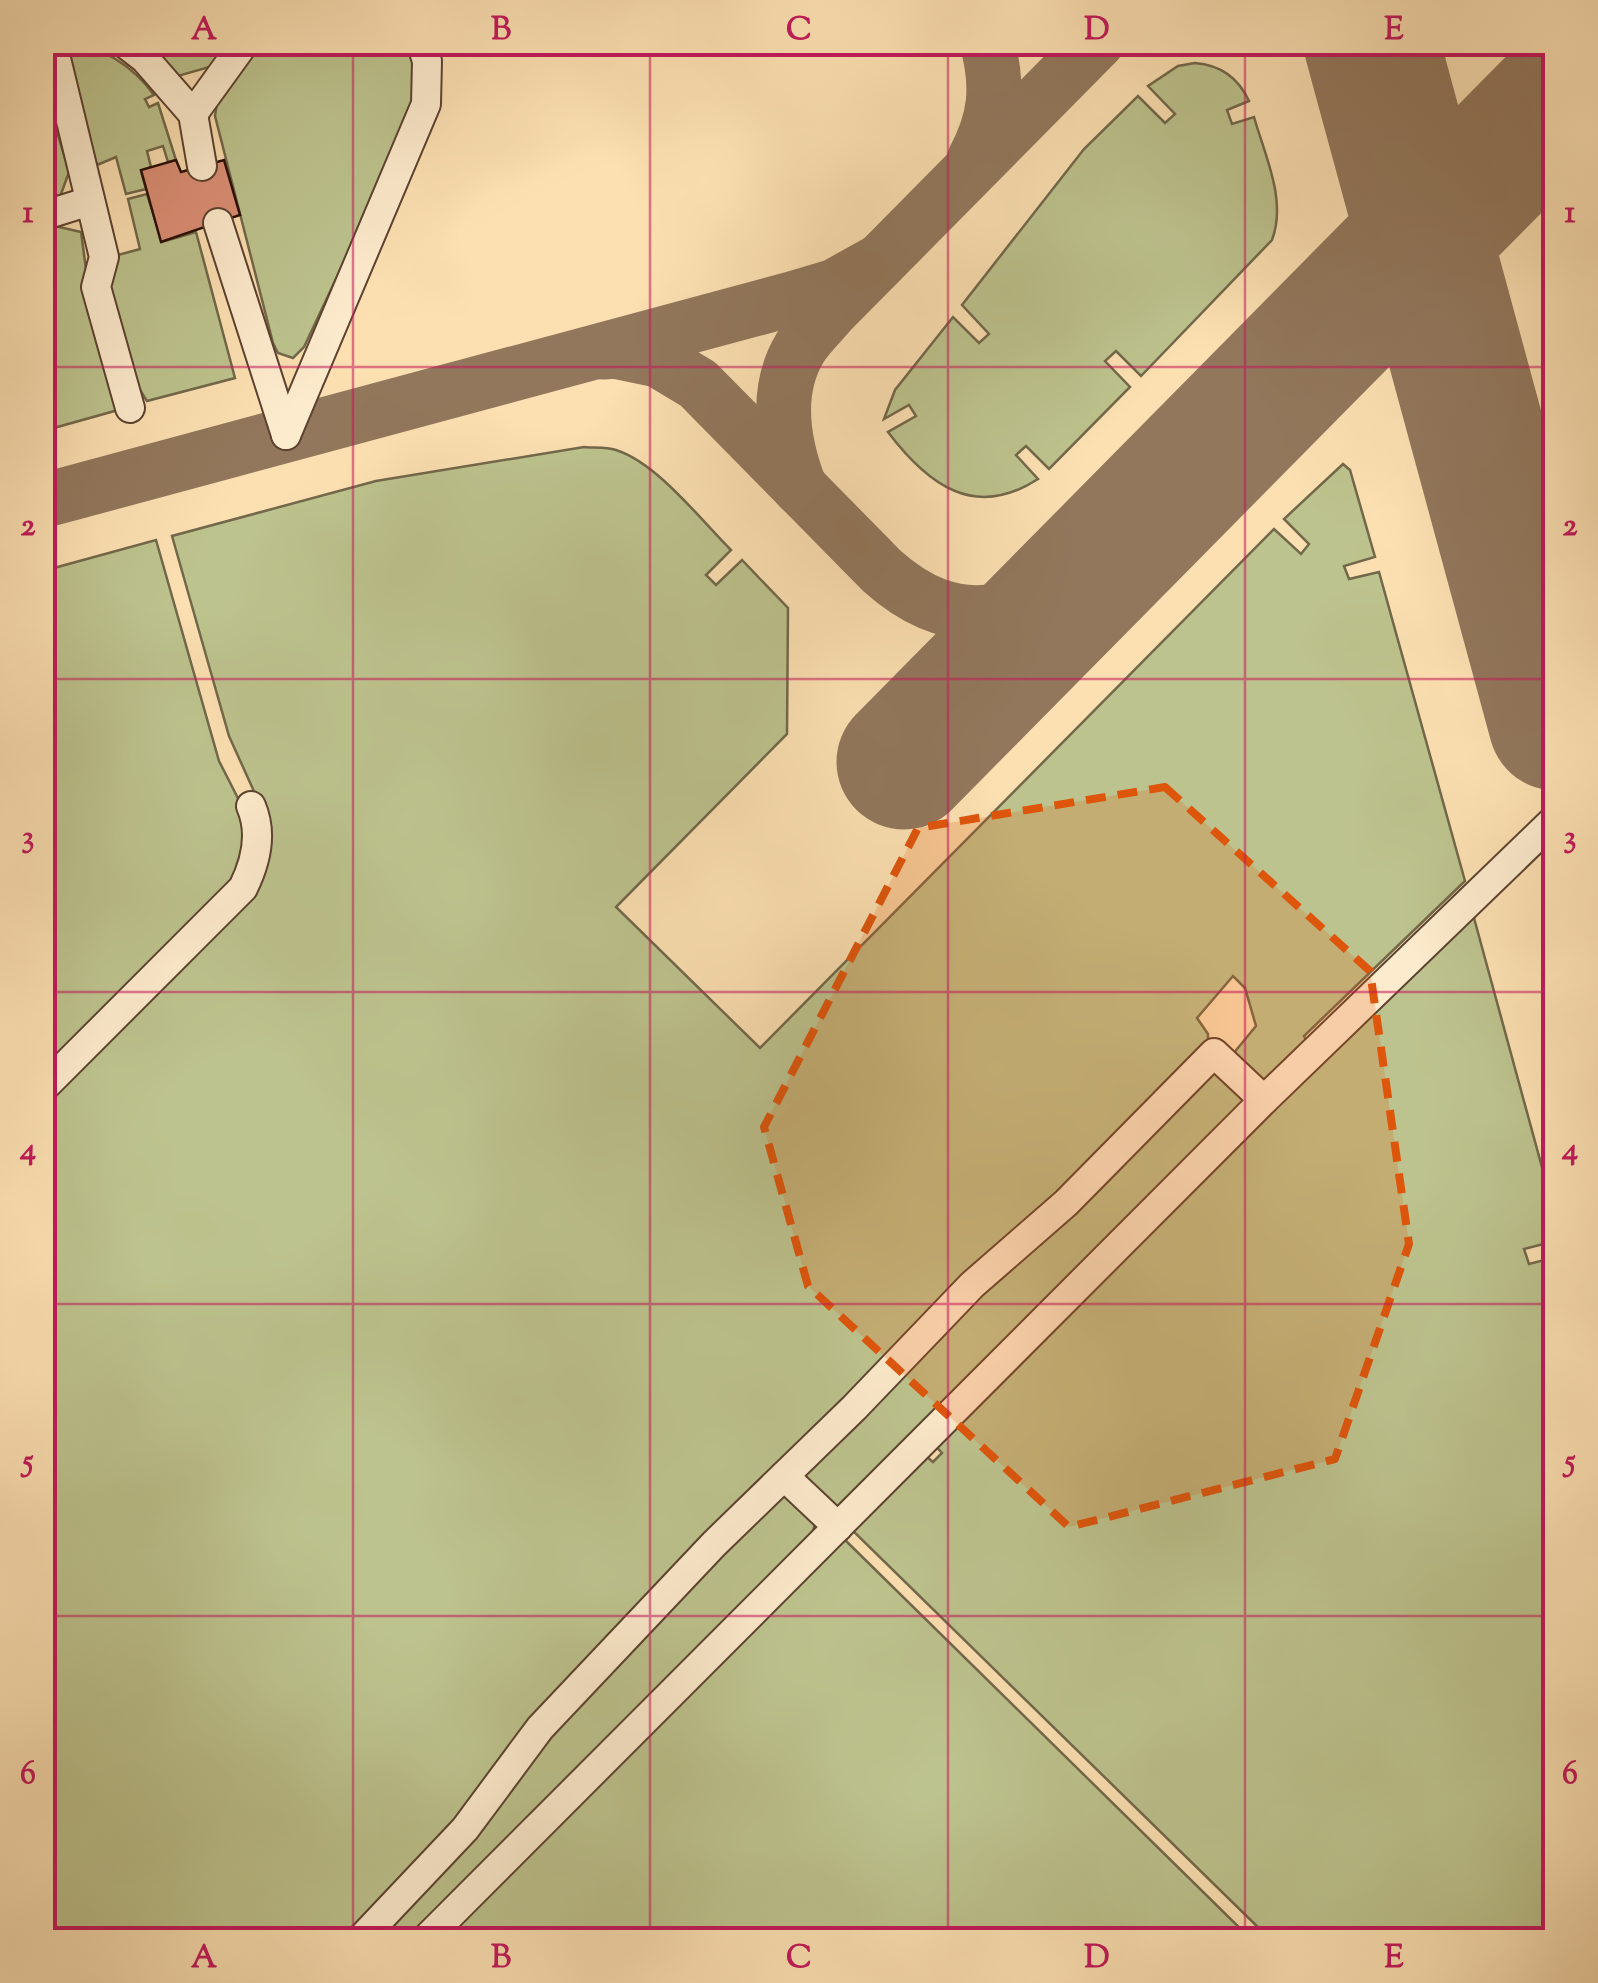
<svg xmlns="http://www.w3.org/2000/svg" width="1598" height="1983" viewBox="0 0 1598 1983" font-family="'Sorts Mill Goudy',serif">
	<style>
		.green { fill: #bdc38e; stroke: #72684a; stroke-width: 2.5 }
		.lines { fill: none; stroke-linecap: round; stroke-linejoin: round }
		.taxiway { stroke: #92775c; stroke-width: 55 }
		.runway { stroke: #92775c; stroke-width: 135 }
		.building { fill: #dc8f76; stroke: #270e05; stroke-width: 2.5 }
		.minor-casing { stroke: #5c4230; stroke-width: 32 }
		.minor { stroke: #fdebcd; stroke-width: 28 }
		.marked { fill: #de550c; fill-opacity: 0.2; stroke: #de550c; stroke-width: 8; stroke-dasharray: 20 12; stroke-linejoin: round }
		.grid { fill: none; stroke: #c2185b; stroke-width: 2.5; stroke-opacity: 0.55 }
		.neatline { fill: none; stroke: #c2185b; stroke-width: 4 }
		.grid-label { font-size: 32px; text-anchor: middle; font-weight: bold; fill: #c2185b }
	</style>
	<rect width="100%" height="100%" fill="#fce0b2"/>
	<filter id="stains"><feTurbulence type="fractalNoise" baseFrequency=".002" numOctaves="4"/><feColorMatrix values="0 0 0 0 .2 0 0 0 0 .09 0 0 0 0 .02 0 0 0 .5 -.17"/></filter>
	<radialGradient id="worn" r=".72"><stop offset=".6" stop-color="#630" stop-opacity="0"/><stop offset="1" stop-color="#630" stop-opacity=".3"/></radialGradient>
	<g class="green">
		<path d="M 64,43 C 99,43 134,67 154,95 L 145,99 L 149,107 L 158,103 L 176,160 L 168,162 L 163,146 L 147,151 L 151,167 L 141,171 L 146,189 L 126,194 L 116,157 L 97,165 L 69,89 Z"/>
		<polygon points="132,43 232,43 213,66 178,76"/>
		<polygon points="250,43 411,43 417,61 416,109 304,347 293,358 278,353 273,343 215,116 217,102"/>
		<path d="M 1195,63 C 1220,65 1238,77 1249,101 L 1227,110 L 1232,124 L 1254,117 C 1265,156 1287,200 1272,240 L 1141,376 L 1116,351 L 1105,361 L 1130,387 L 1049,469 L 1026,446 L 1016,455 L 1038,479 C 975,520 928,485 888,432 L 916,416 L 909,405 L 884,419 L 895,390 L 953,317 L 979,343 L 989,334 L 962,305 L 1084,149 L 1138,96 L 1165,123 L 1175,114 L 1148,86 L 1178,66 Z"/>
		<polygon points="42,81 69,172 60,197 42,208"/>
		<polygon points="147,194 162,242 196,232 235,378 147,401 138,387 108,287 107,258 140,249 128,199"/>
		<polygon points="55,226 81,232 89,291 118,410 43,431 43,230"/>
		<path d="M 584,447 C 594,448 606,447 616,450 C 657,463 700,519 731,550 L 706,575 L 716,585 L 742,560 L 788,608 L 787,734 L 616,907 L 760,1048 L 1274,529 L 1301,554 L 1309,544 L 1284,519 L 1343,464 L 1350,470 L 1375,557 L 1344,566 L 1349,579 L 1379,572 L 1465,881 L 1304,1036 L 1306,1040 L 1259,1085 L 1233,1054 L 1256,1026 L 1245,988 L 1233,976 L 1197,1018 L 1208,1034 L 1208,1047 L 348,1940 L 43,1940 L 43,1102 L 243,898 L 261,807 L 229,736 L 172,536 L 376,481 Z"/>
		<polygon points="156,540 219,761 245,812 246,849 231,883 43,1074 43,571"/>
		<polygon points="1471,907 1555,1215 1555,1241 1524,1249 1529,1264 1556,1257 1555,1940 1271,1940 850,1528 921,1452 933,1462 942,1453 931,1441"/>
		<polygon points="1216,1071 1248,1097 834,1510 806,1479 805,1472 988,1286"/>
		<polygon points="791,1493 817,1517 812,1534 409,1940 376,1940 434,1882 598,1680 770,1504"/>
		<polygon points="841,1536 1252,1940 430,1940"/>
	</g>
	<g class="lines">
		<g class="taxiway">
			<polyline points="1386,42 1398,140"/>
			<polyline points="1537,121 1556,106"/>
			<path d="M 974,160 C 996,119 999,87 987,42"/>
			<path d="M 1441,301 C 1443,238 1458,214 1494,164"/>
			<path d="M 603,352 L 615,351 L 658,360 L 698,384 L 882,571 C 957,638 1018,615 1096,567"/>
			<polyline points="1486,475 1556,624"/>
			<path d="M 800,488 C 783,444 774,391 800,348 C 808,335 821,323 831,311 L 1097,42"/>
			<polyline points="42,501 795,298 835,286 880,261"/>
		</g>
		<g class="runway">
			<polyline points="1371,42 1556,723"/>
			<polyline points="904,762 1556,102"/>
		</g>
	</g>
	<polygon class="building" points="176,160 181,172 224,160 240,215 161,242 141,170"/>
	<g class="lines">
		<defs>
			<g id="minor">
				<polyline points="52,42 104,257 96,287 130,408"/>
				<polyline points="123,42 145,59 193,114 202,166"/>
				<polyline points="193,114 245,42"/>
				<polyline points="42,216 90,201"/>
				<polyline points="218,223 286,435"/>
				<polyline points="286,435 426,104 427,61 421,42"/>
				<path d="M 42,1089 L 243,888 C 256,862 263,834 251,806"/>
				<polyline points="784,1476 838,1527"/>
				<polyline points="360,1940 465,1829 540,1728 714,1544 854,1408 972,1285 1066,1203 1214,1053 1264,1100"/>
				<polyline points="425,1940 1264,1100 1556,818"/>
			</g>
		</defs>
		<use href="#minor" class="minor-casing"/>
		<use href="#minor" class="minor"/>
	</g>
	<path class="marked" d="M 1165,787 L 1370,971 L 1409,1244 L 1335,1459 L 1069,1527 L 808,1286 L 764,1127 L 918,828 Z"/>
	<path class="grid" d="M 353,42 L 353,1940M 650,42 L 650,1940M 948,42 L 948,1940M 1245,42 L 1245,1940M 42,367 L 1556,367M 42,679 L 1556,679M 42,992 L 1556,992M 42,1304 L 1556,1304M 42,1616 L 1556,1616"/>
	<rect width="1598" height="1983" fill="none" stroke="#fce0b2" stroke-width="110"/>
	<rect x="55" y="55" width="1488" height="1873" class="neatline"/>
	<g class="grid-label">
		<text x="204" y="39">A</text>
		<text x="501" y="39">B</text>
		<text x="799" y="39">C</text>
		<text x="1097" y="39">D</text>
		<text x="1394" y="39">E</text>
		<text x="28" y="222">1</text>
		<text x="1570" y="222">1</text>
		<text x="28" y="535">2</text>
		<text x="1570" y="535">2</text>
		<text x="28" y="847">3</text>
		<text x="1570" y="847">3</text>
		<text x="28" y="1159">4</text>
		<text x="1570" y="1159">4</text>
		<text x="28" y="1471">5</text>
		<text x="1570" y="1471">5</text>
		<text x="28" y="1783">6</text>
		<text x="1570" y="1783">6</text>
		<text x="204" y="1967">A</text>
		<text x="501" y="1967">B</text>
		<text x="799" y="1967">C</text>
		<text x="1097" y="1967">D</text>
		<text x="1394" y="1967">E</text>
	</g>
	<rect width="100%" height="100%" filter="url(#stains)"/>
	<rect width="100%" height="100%" fill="url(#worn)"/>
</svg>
